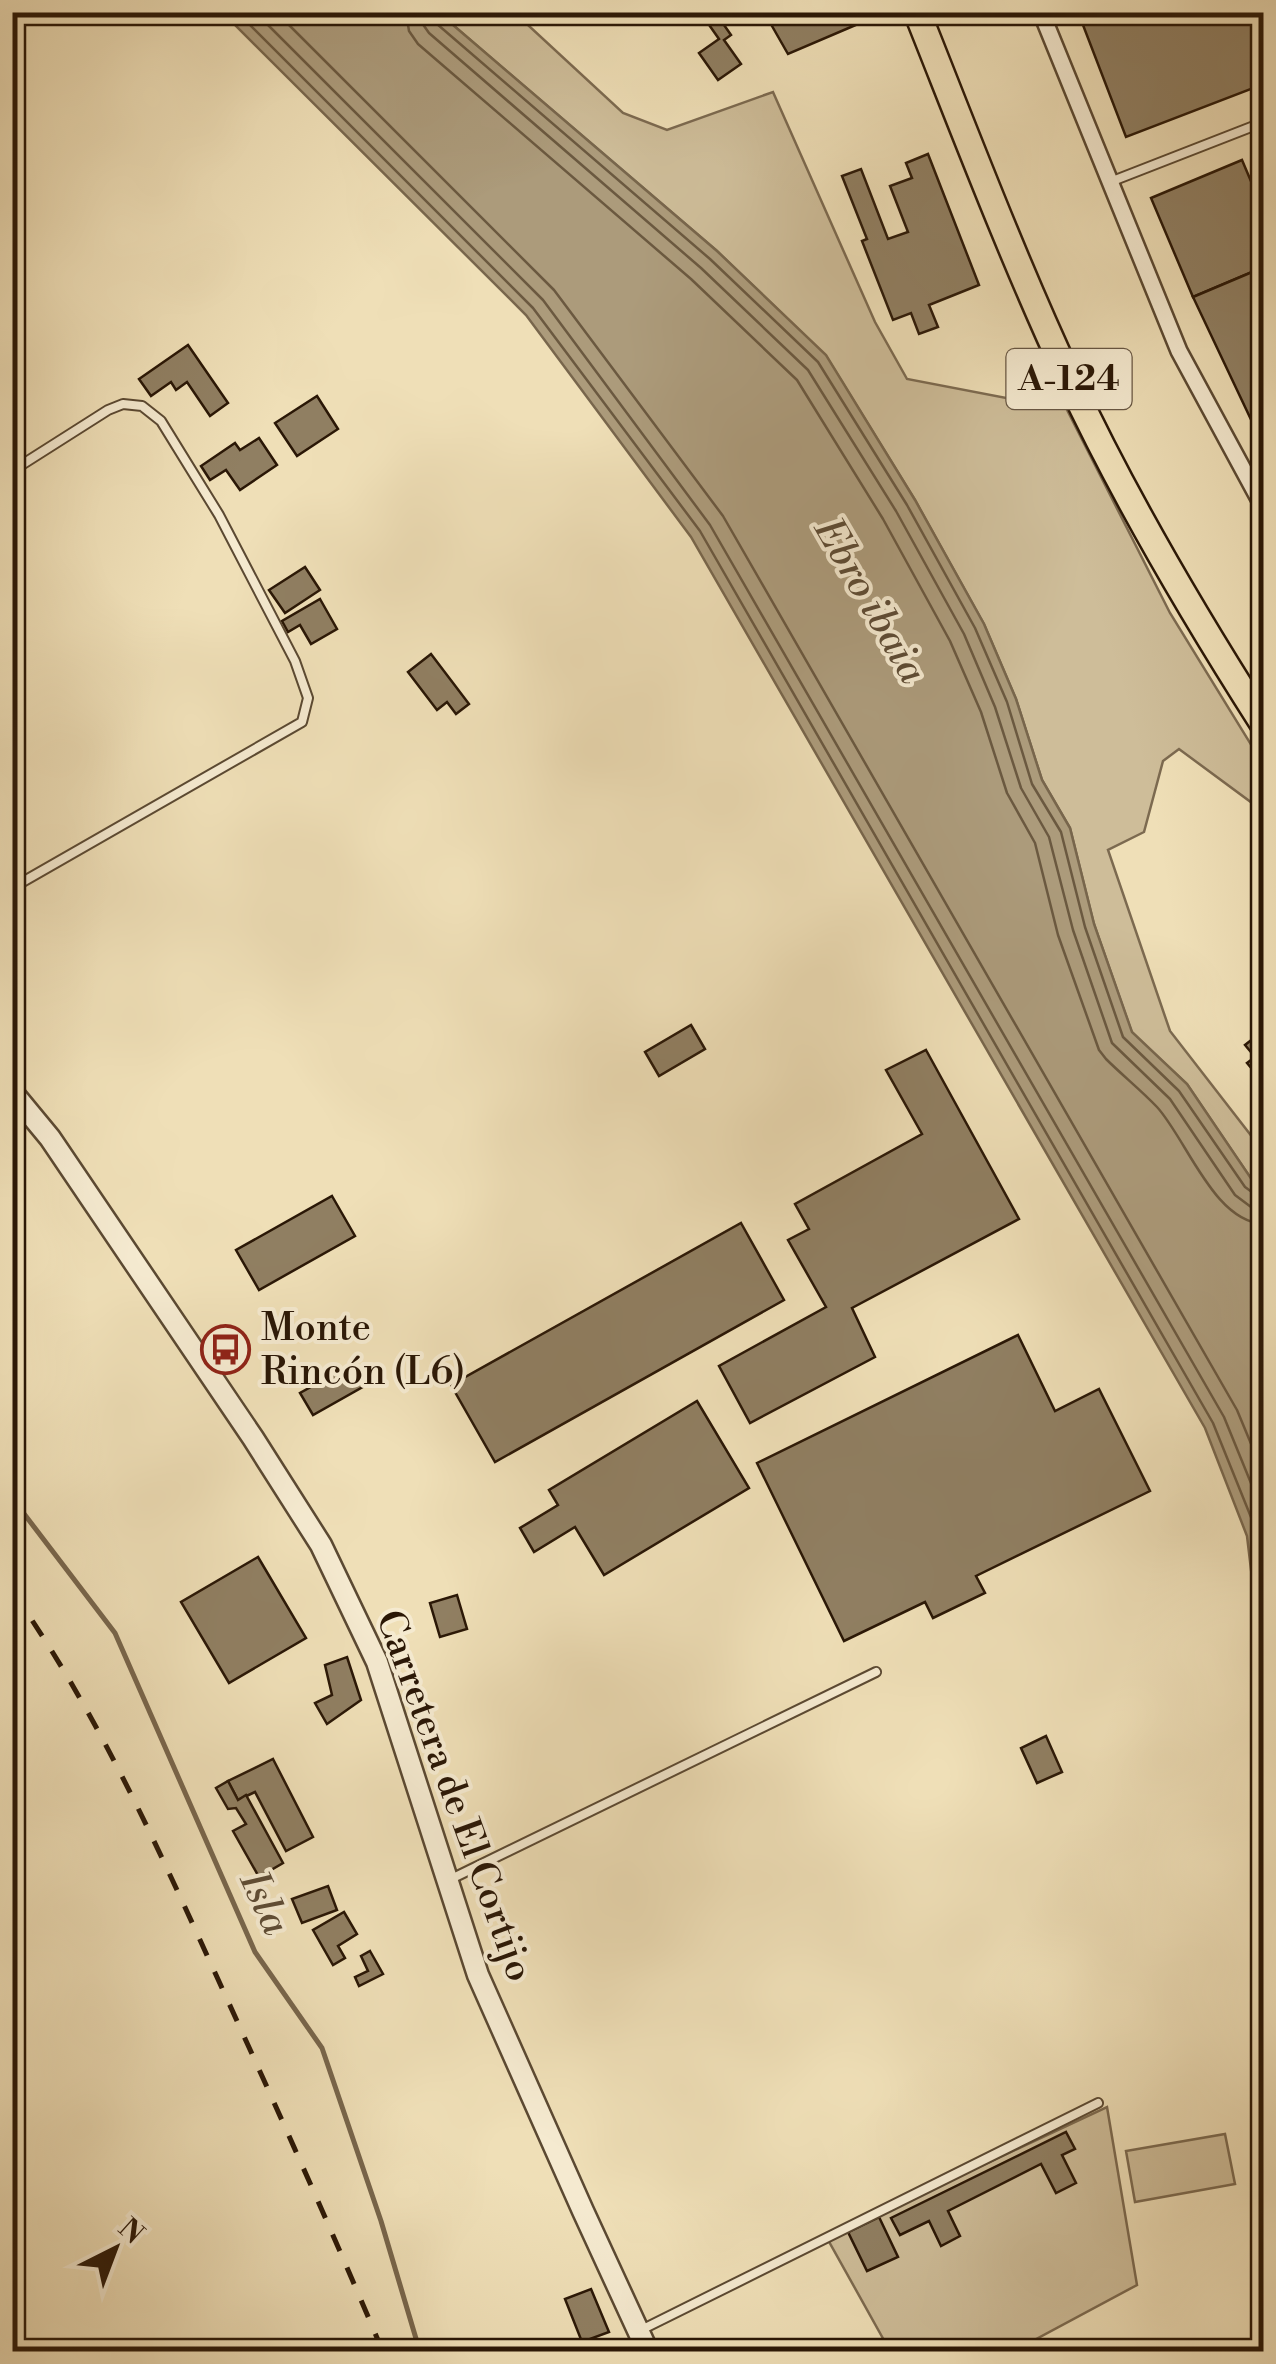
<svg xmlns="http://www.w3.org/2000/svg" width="1276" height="2364" viewBox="0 0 1276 2364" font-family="'Libre Bodoni',serif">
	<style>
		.green { fill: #cebd99; stroke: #7c6a50; stroke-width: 2.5 }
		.water { fill: #ac9b7b; stroke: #78664c; stroke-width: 2.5 }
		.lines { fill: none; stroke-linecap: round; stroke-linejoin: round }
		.shore { stroke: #6b5940; stroke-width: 2.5 }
		.stream { stroke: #78664c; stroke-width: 5 }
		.building { fill: #907f62; stroke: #2a1706; stroke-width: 2.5 }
		.service-casing { stroke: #5b4932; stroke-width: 12 }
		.minor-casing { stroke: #5b4932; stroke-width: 20 }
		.tertiary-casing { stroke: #5b4932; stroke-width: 25 }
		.primary-casing { stroke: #2a1706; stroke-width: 30 }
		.service { stroke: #f5ead0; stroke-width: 8 }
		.minor { stroke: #f5ead0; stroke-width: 15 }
		.tertiary { stroke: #f5ead0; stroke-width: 20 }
		.primary { stroke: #efdfb7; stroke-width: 25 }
		.rail { stroke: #2a1706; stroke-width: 5; stroke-dasharray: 18 18; stroke-linecap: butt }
		.labels { text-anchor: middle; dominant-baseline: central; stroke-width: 8; stroke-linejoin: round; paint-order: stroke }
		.shield { fill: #f5ead0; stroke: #675643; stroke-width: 2.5 }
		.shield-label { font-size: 35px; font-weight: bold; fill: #2a1706 }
		.poi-label { font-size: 38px; fill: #2a1706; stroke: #f5ead0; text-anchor: start }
		.street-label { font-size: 38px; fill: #2a1706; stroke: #f5ead0 }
		.water-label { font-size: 40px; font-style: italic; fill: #5e4c35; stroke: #f5ead0 }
	</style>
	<rect width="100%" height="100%" fill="#efdfb7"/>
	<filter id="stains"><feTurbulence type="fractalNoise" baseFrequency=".002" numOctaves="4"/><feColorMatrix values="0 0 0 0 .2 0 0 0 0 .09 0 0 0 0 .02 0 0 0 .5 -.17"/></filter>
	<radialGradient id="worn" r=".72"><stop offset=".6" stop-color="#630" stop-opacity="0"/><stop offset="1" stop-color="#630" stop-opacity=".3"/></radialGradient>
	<g class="green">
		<polygon points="439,13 515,13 623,113 667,130 773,92 875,322 907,379 1048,406 1062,400 1170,613 1263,764 1263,819 1252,803 1179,749 1163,761 1144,832 1108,850 1170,1031 1263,1151 1263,1189 1252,1180 1187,1084 1132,1033 1094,924 1070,828 1042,780 1016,699 984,624 915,500 826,356 717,251"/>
		<polygon points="1107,2107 1137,2285 1014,2351 890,2351 827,2238"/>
		<polygon points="1225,2134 1235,2184 1135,2202 1126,2151"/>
	</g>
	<polygon class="water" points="223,13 439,13 717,251 826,355 915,500 984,624 1016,699 1042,780 1070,828 1094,924 1132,1032 1187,1084 1252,1180 1263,1189 1263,1596 1252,1578 1247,1536 1205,1428 691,537 526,315"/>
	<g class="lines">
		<g class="shore">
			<polyline points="237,12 533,308 700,531 1213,1423 1257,1532 1264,1577"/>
			<polyline points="255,12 543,300 710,525 1224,1417 1264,1515"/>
			<polyline points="276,12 554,290 723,516 1237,1410 1264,1475"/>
			<path d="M 406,12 L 409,31 L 418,44 L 691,279 L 797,380 L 883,519 L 950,641 L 981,712 L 1007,793 L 1035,843 L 1058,935 L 1099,1050 L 1106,1059 C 1122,1075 1141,1090 1157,1107 C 1187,1140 1214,1222 1264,1224"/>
			<polyline points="421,12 422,23 429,33 701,268 808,370 896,511 964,634 995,707 1021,788 1049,837 1073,930 1112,1043 1170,1099 1235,1195 1251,1207 1264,1209"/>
			<polyline points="434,12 437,24 710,259 818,362 907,505 975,628 1007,702 1032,784 1061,832 1085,927 1123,1037 1179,1091 1245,1187 1256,1195 1264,1196"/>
		</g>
		<polyline class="stream" points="12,1498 115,1633 255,1952 322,2048 381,2221 420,2352"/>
	</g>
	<g class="building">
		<polygon points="700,12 715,12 731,35 724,40 741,64 718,80 699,53 719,39"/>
		<polygon points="764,12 853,12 858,24 788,54"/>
		<polygon points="1078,12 1264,12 1264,84 1126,137"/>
		<polygon points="928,154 979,285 929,305 938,327 919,334 911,313 893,320 862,241 867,239 842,176 861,169 888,239 908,232 890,186 912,178 906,163"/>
		<polygon points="1242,160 1264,212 1264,267 1193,297 1151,198"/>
		<polygon points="1264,267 1264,423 1255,428 1193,297"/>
		<polygon points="188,345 228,403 210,416 187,382 176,390 171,382 151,396 139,379"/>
		<polygon points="317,396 338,429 297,456 275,423"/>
		<polygon points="259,438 277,465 240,490 226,470 210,480 201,466 235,443 240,450"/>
		<polygon points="305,567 320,590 285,613 269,590"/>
		<polygon points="320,599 337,629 311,644 300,625 288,632 282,621"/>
		<polygon points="431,654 469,704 456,714 447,702 437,710 408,672"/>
		<polygon points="691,1025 705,1049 659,1076 645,1052"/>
		<polygon points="1264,1030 1264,1080 1262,1081 1247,1063 1255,1057 1245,1045"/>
		<polygon points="926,1050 1019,1219 852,1308 875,1357 750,1423 719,1366 826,1307 788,1240 809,1229 795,1204 922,1134 886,1070"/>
		<polygon points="332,1196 355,1236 259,1290 236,1250"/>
		<polygon points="741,1223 784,1300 495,1462 451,1385"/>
		<polygon points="1018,1335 1055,1411 1099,1389 1150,1491 976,1576 985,1593 933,1618 925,1602 844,1641 757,1463"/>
		<polygon points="356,1362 368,1384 313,1415 300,1393"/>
		<polygon points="697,1401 749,1488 604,1575 575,1527 534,1552 520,1528 558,1505 549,1490"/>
		<polygon points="258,1557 306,1638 229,1683 181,1602"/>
		<polygon points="457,1595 467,1629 440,1637 430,1603"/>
		<polygon points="347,1657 361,1700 327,1724 315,1703 332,1695 325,1665"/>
		<polygon points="1046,1736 1062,1772 1037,1783 1021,1748"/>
		<polygon points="273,1759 313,1837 286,1851 255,1792 238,1800 228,1781"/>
		<polygon points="228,1781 238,1800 246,1795 283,1863 259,1877 233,1831 246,1824 236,1808 228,1809 216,1788"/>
		<polygon points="328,1886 337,1910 302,1923 292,1899"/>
		<polygon points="344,1912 357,1934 338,1946 345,1958 333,1965 313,1930"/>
		<polygon points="370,1951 383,1974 359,1986 355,1977 368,1971 361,1956"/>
		<polygon points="1066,2132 1075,2149 1062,2155 1076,2183 1056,2193 1041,2164 948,2211 960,2236 941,2246 929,2221 900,2235 891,2218"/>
		<polygon points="879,2217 898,2257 867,2271 848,2232"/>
		<polygon points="591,2289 609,2332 582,2342 565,2299"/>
	</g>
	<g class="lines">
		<defs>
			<g id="service">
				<polyline points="1110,182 1264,122"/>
				<polyline points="12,471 108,410 123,404 142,406 161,421 219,515 295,661 308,698 302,722 12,888"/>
				<polyline points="451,1879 876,1672"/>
				<polyline points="639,2331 1098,2103"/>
			</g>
			<polyline id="minor" points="1041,12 1179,351 1264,508"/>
			<polyline id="tertiary" points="12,1092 50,1138 253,1438 321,1545 377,1662 478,1975 583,2211 648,2352"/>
			<path id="primary" d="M 917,12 C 966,135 1013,259 1069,379 C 1125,499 1193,614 1264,725"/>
		</defs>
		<use href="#service" class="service-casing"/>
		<use href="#minor" class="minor-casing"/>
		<use href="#tertiary" class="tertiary-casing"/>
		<use href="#primary" class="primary-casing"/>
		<use href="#service" class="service"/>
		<use href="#minor" class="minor"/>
		<use href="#tertiary" class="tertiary"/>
		<use href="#primary" class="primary"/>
		<path class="rail" d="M 12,1591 C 94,1707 152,1835 211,1964 C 270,2093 328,2221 383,2352"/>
	</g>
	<defs>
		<symbol id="bus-ring" viewBox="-11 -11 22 22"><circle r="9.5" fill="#f5ead0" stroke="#8f2418" stroke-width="1.5"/><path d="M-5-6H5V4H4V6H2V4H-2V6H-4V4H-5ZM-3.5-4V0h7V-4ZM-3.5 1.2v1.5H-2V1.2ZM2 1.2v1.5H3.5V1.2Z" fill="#8f2418"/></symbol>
	</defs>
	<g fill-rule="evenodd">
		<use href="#bus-ring" x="198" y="1322" width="55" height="55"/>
	</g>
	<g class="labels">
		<rect class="shield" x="1006.5" y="349" width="125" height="60" rx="8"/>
		<g class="shield-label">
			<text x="1069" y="379">A-124</text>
		</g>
		<g class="poi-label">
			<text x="261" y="1328">Monte<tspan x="261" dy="44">Rincón (L6)</tspan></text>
		</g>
		<g class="street-label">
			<text transform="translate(454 1796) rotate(70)">Carretera de El Cortijo</text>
		</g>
		<g class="water-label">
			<text transform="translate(870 601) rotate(60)">Ebro ibaia</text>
			<text transform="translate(264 1903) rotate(65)">Isla</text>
		</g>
	</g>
	<rect width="1276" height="2364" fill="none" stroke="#efdfb7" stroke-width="50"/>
	<rect x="15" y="15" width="1246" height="2334" fill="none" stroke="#2a1706" stroke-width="5"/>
	<rect x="25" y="25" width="1226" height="2314" fill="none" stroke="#2a1706" stroke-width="2.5"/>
	<g transform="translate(115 2249) rotate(42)" stroke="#f5ead0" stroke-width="8" paint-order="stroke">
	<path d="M0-8L18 38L0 25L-18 38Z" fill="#2a1706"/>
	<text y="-15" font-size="28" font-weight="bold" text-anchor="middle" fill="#2a1706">N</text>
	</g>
	<rect width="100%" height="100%" filter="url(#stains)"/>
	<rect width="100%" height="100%" fill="url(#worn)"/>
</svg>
